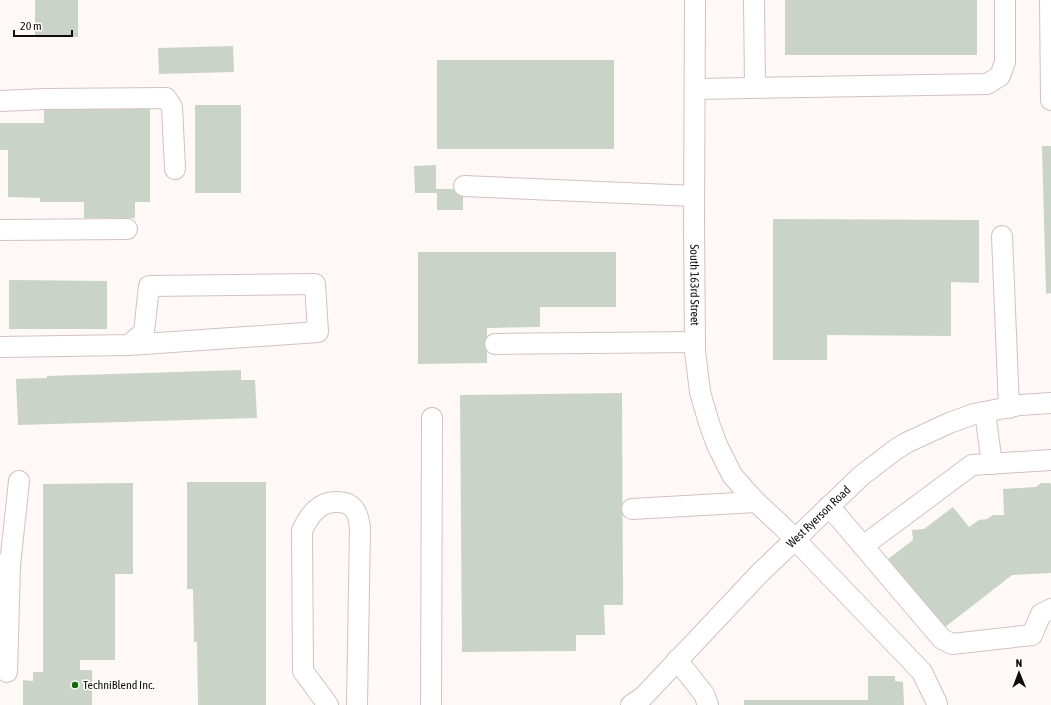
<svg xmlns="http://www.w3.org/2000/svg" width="1051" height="705" viewBox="0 0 1051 705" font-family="'Asap Condensed',sans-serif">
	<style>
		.building { fill: #c9d3c8 }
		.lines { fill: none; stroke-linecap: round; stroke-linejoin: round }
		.minor-casing { stroke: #d2c2c1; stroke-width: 22 }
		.minor { stroke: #fff; stroke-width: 20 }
		.poi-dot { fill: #11680d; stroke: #fff; stroke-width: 1.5 }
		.labels { text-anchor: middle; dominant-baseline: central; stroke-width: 3; stroke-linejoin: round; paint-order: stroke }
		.street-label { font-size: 12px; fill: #120c0c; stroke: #fff }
		.poi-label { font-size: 12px; fill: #120c0c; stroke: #fff; text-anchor: start }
	</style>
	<rect width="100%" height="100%" fill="#fef8f7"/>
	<g class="building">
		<polygon points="35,0 78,0 78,37 35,36"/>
		<rect x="785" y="0" width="192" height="55"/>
		<polygon points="233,46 234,72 159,74 158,48"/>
		<rect x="437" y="60" width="177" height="89"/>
		<polygon points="44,103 150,104 150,202 135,202 135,218 84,218 84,202 40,202 40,198 8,197 8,150 0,150 0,123 44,123"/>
		<rect x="195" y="105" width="46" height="88"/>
		<polygon points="1042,146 1051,146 1051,293 1046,294"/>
		<polygon points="436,165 436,189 463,189 463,210 437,210 437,193 415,193 414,166"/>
		<polygon points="773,219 979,220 979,283 951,282 951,336 827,335 827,360 773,360"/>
		<polygon points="418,252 616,252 616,307 540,307 540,327 487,328 487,363 418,364"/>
		<polygon points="9,280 107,281 107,329 9,329"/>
		<polygon points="241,370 241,380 255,380 257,418 18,425 16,379 47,378 47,376"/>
		<polygon points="622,393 623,605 604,605 605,635 576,635 576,651 462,652 460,395"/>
		<polygon points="187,482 266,482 266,705 198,705 197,642 194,642 193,589 187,589"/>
		<polygon points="133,483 133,574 115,574 115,660 80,660 80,670 92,670 92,705 23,705 23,680 33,681 33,672 43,672 43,484"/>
		<polygon points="1041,483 1050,483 1051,485 1051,573 1012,575 944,628 888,559 913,540 912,530 924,529 953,507 969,527 979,520 987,519 993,515 1004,515 1003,489 1036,487"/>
		<polygon points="868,676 895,676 895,681 903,682 904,705 744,705 744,700 868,700"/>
	</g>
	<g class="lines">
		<defs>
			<g id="minor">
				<path id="s1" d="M 695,0 L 694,221 L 695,351 L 700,392 L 709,423 L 717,445 L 732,475 L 745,490 L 756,502 L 784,528 L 922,672 L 936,701 L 937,705"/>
				<polyline points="754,0 755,87"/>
				<polyline points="1050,0 1051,100"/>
				<polyline points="695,89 987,84 1000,76 1005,62 1005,0"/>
				<polyline points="0,101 45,99 166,98 172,107 175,169"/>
				<polyline points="464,186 694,196"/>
				<polyline points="0,230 127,229"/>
				<polyline points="1002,236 1009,408"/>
				<polyline points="495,344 695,342"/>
				<polyline points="0,347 129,345 318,332 315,284 149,286 144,332 129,345"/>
				<polyline points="985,412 992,464"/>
				<polyline points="829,506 942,639 952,644 1032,635 1041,614 1051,609"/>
				<polyline points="632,509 756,502"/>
				<polyline points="863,546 972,465 1051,460"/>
				<polyline points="0,564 10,565 7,672"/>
				<polyline points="10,565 19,481"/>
				<polyline points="677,660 704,694 708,705"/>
				<path d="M 328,705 L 303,671 L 302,531 C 309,515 319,501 338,502 C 345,502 350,504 354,509 C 358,513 359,522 360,527 L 357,705"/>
				<polyline points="431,705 432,418"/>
				<path id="s2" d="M 631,705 L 643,697 L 759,574 L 861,476 L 895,450 L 906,443 L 949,423 L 974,414 L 1020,405 L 1051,403"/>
			</g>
		</defs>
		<use href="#minor" class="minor-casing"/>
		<use href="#minor" class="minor"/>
	</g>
	<circle class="poi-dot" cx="75" cy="685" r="4"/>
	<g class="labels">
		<g class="street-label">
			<text stroke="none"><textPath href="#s1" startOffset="285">South 163rd Street</textPath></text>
			<text stroke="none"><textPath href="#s2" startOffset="266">West Ryerson Road</textPath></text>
		</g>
		<g class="poi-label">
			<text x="83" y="685">TechniBlend Inc.</text>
		</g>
	</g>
	<g transform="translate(1019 673) rotate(359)" stroke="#ffffff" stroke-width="3" paint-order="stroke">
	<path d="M0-3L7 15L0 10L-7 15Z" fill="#120c0c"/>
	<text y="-6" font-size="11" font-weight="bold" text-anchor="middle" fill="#120c0c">N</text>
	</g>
	<path d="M14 30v6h58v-6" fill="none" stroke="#120c0c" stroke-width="2"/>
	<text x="20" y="30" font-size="12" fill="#120c0c" stroke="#ffffff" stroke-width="3" paint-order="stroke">20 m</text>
</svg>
